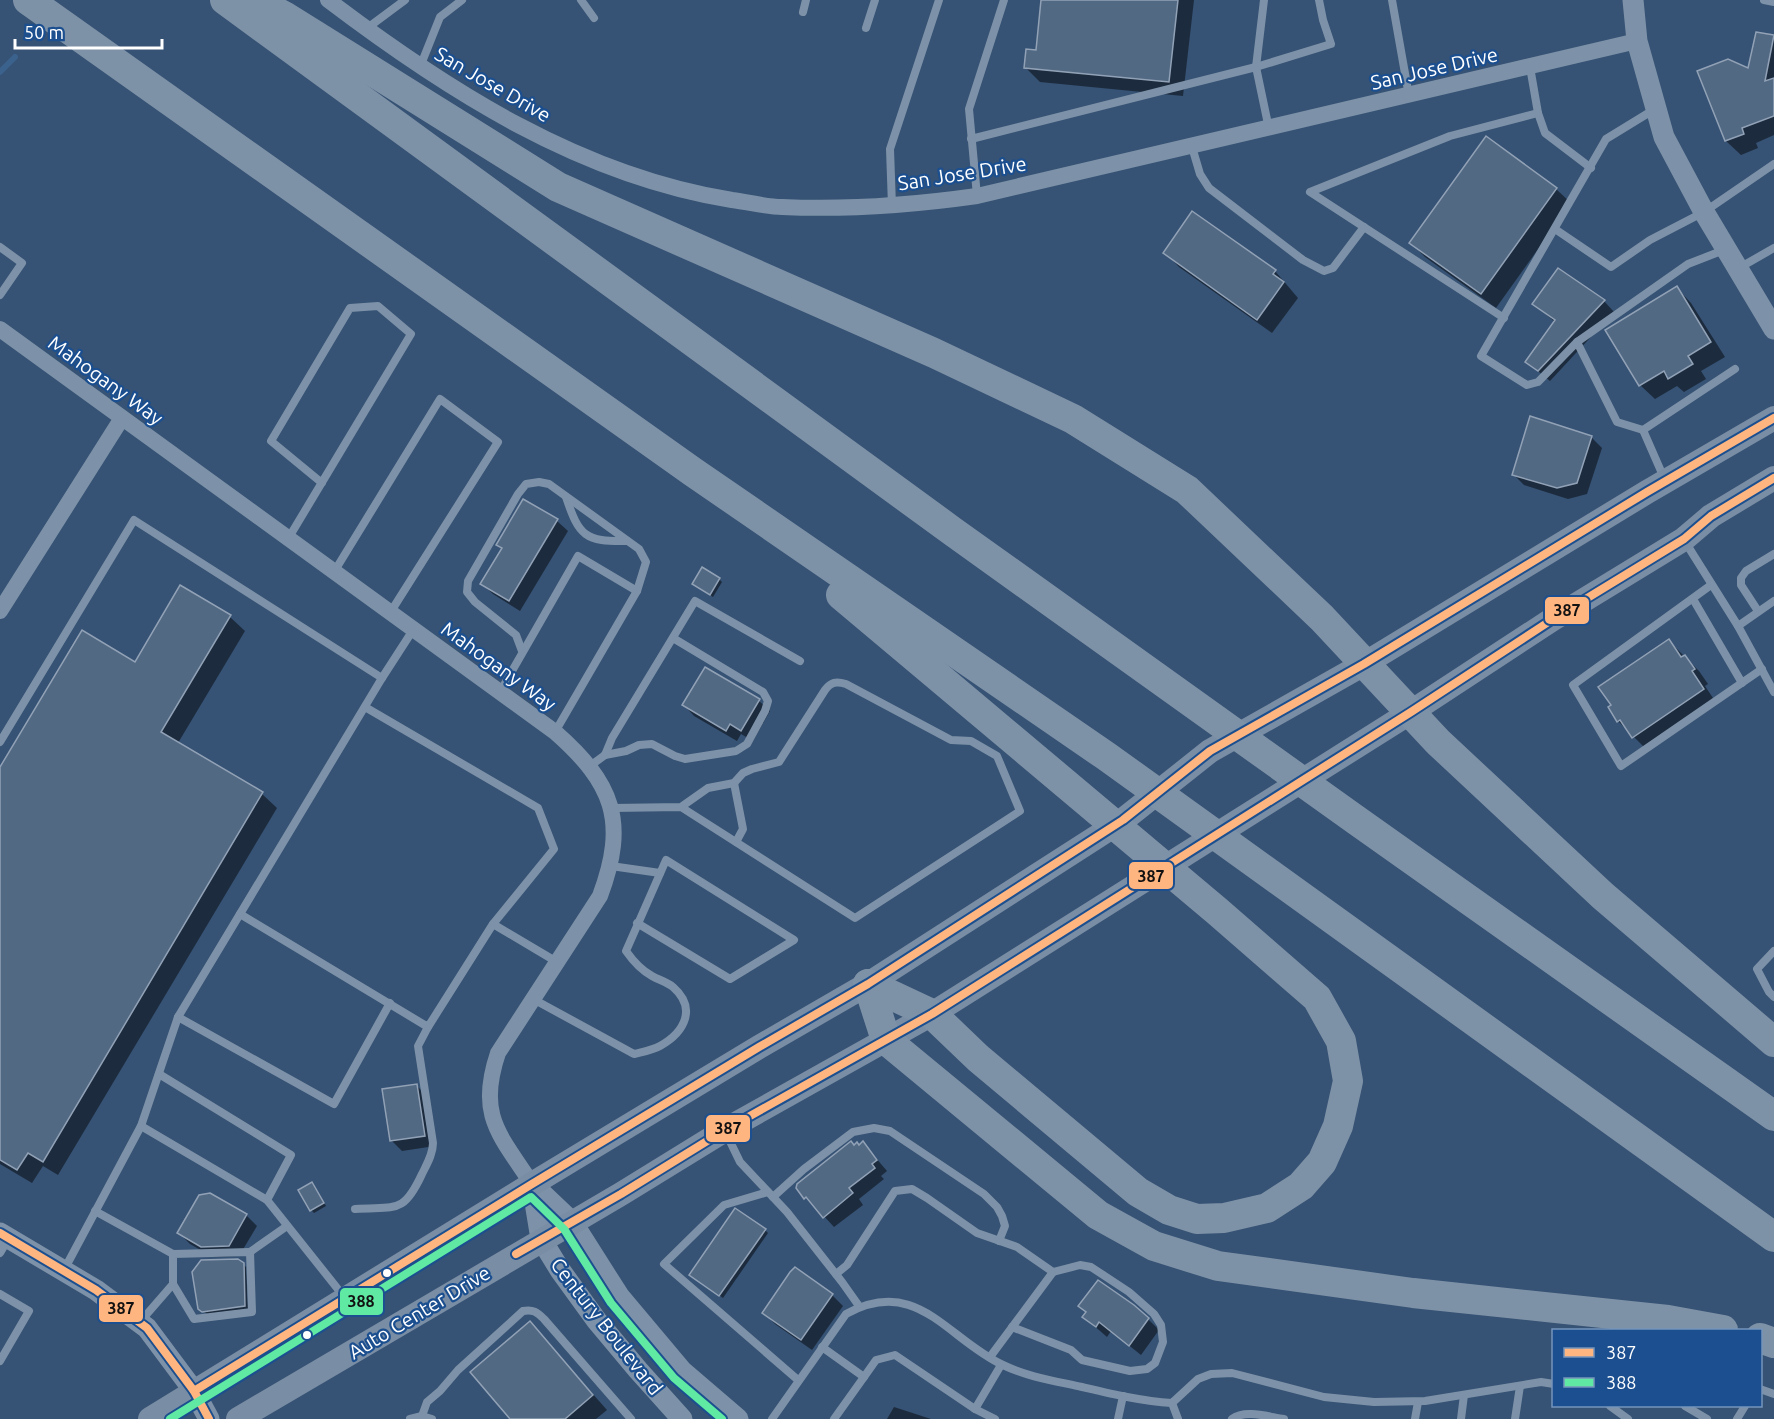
<svg xmlns="http://www.w3.org/2000/svg" width="1774" height="1419" viewBox="0 0 1774 1419" font-family="Ubuntu,sans-serif">
	<style>
		.shadow { fill: #0007 }
		.lines { fill: none; stroke-linecap: round; stroke-linejoin: round }
		.stream { stroke: #3b618d; stroke-width: 6 }
		.building { fill: #526984; stroke: #92a2b6; stroke-width: 1.5 }
		.service { stroke: #7d92a8; stroke-width: 8 }
		.minor { stroke: #7d92a8; stroke-width: 16 }
		.tertiary { stroke: #7d92a8; stroke-width: 21 }
		.secondary { stroke: #798da4; stroke-width: 24 }
		.motorway { stroke: #7e92a7; stroke-width: 30 }
		.bus-1-casing { stroke: #1b4f8f; stroke-width: 12 }
		.bus-2-casing { stroke: #1b4f8f; stroke-width: 12 }
		.bus-1 { stroke: #ffb580; stroke-width: 8 }
		.bus-2 { stroke: #60e9a3; stroke-width: 8 }
		.bus-dot { fill: #fff; stroke: #1b4f8f; stroke-width: 2 }
		.labels { text-anchor: middle; dominant-baseline: central; stroke-width: 4.5; stroke-linejoin: round; paint-order: stroke }
		.street-label { font-size: 20px; fill: #fff; stroke: #1b4f8f }
		.line-badge { stroke: #1b4f8f; stroke-width: 2 }
		.pale-badge-label { font-size: 16px; text-anchor: middle; font-weight: bold; fill: #111 }
	</style>
	<rect width="100%" height="100%" fill="#365274"/>
	<g class="shadow">
		<polygon points="1043,0 1194,0 1183,96 1040,82 1026,68 1037,51"/>
		<polygon points="1758,33 1774,37 1774,135 1756,143 1758,148 1741,155 1726,141 1749,70"/>
		<polygon points="1556,189 1571,203 1496,308 1425,257 1411,243"/>
		<polygon points="1165,252 1275,271 1298,298 1272,333 1179,267"/>
		<polygon points="1558,270 1604,301 1614,312 1550,381 1527,362 1555,322 1534,304"/>
		<polygon points="1677,288 1691,303 1725,357 1701,371 1706,379 1684,392 1677,386 1655,399 1640,385"/>
		<polygon points="1591,437 1602,448 1587,494 1568,499 1524,485 1513,474"/>
		<polygon points="524,501 557,521 568,531 520,611 493,594 482,584 503,549 498,544"/>
		<polygon points="719,579 722,582 713,597 694,584"/>
		<polygon points="230,617 245,631 178,743 262,794 277,808 58,1175 43,1166 32,1183 0,1164 0,770 136,664"/>
		<polygon points="1669,641 1699,671 1708,684 1705,686 1717,704 1648,751 1618,721"/>
		<polygon points="759,701 770,711 753,741 741,734 737,741 694,716 684,705"/>
		<polygon points="416,1085 427,1096 435,1146 402,1151 391,1140"/>
		<polygon points="863,1143 887,1171 881,1176 884,1179 859,1199 863,1205 834,1227 798,1188 854,1146 859,1147"/>
		<polygon points="312,1184 326,1206 314,1213 311,1210"/>
		<polygon points="246,1215 257,1226 239,1256 213,1257 190,1244 179,1233"/>
		<polygon points="765,1230 768,1233 723,1298 694,1277"/>
		<polygon points="243,1264 246,1267 248,1309 207,1314 203,1311"/>
		<polygon points="832,1295 843,1306 812,1350 775,1324 764,1313"/>
		<polygon points="1084,1317 1148,1319 1159,1330 1141,1355 1111,1331 1107,1337"/>
		<polygon points="530,1323 607,1410 596,1419 512,1419"/>
		<polygon points="894,1407 931,1419 887,1419"/>
	</g>
	<g class="lines">
		<polyline class="stream" points="0,72 15,57"/>
	</g>
	<g class="building">
		<polygon points="1041,0 1178,0 1169,82 1024,68 1026,49 1036,50"/>
		<polygon points="1756,32 1774,35 1765,81 1774,78 1774,116 1742,128 1744,134 1725,141 1697,71 1728,59 1748,68"/>
		<polygon points="1486,136 1557,188 1481,294 1409,243"/>
		<polygon points="1192,211 1276,270 1273,274 1284,282 1257,320 1163,253"/>
		<polygon points="1558,268 1605,300 1538,371 1525,362 1555,320 1532,304"/>
		<polygon points="1677,286 1711,342 1688,356 1693,364 1668,379 1664,371 1639,386 1605,330"/>
		<polygon points="1530,416 1592,436 1577,483 1557,488 1512,475"/>
		<polygon points="523,499 558,519 509,601 480,584 502,548 496,545"/>
		<polygon points="702,567 720,578 710,595 692,584"/>
		<polygon points="180,585 231,615 161,732 263,792 43,1162 28,1153 17,1170 0,1160 0,767 82,630 135,662"/>
		<polygon points="1669,639 1681,657 1685,655 1695,669 1692,671 1704,689 1632,738 1620,720 1617,722 1608,707 1611,705 1598,687"/>
		<polygon points="705,667 760,699 741,731 730,724 726,731 682,705"/>
		<polygon points="417,1084 425,1136 390,1141 382,1089"/>
		<polygon points="851,1141 854,1145 857,1142 859,1145 863,1141 877,1160 872,1164 875,1168 849,1188 853,1193 823,1218 806,1197 804,1199 796,1188 797,1184"/>
		<polygon points="312,1182 324,1203 310,1211 298,1190"/>
		<polygon points="210,1193 247,1214 229,1246 201,1247 177,1233 199,1195"/>
		<polygon points="735,1208 766,1229 719,1296 689,1275"/>
		<polygon points="238,1259 244,1263 245,1306 202,1312 198,1309 192,1272 201,1260"/>
		<polygon points="795,1267 833,1294 801,1340 762,1313 790,1272"/>
		<polygon points="1098,1280 1134,1305 1149,1318 1129,1346 1099,1322 1096,1327 1082,1317 1086,1312 1078,1306"/>
		<polygon points="530,1321 593,1395 565,1419 510,1419 470,1372"/>
	</g>
	<g class="lines">
		<g class="service">
			<polyline points="581,0 594,18"/>
			<polyline points="1264,0 1256,67 1269,129"/>
			<polyline points="1392,0 1409,96"/>
			<polyline points="1764,0 1774,2"/>
			<polyline points="803,12 806,0"/>
			<polyline points="866,28 875,0"/>
			<polyline points="366,29 405,0"/>
			<polyline points="420,67 440,17 462,0"/>
			<polyline points="1530,67 1538,113"/>
			<polyline points="971,139 1256,67 1331,44 1323,20 1319,0"/>
			<polyline points="1192,147 1200,174 1209,188 1303,260 1324,271 1333,268 1364,227"/>
			<polyline points="977,196 969,109 1004,0"/>
			<polyline points="892,206 890,149 939,0"/>
			<polyline points="1555,229 1611,267 1650,240 1704,212 1774,164"/>
			<polyline points="0,247 22,263 0,295"/>
			<polyline points="1739,268 1774,248"/>
			<polyline points="1504,318 1310,192 1450,136 1538,113 1545,133 1591,168"/>
			<polyline points="1577,342 1538,382 1527,385 1481,356 1606,139 1655,109"/>
			<polyline points="1643,430 1617,422 1577,342 1688,264 1724,250"/>
			<polyline points="1664,478 1643,430 1735,369"/>
			<path d="M 566,497 C 579,536 585,542 627,541"/>
			<polyline points="288,539 411,334 378,306 350,308 271,441 322,483"/>
			<polyline points="1684,540 1738,626 1774,692"/>
			<polyline points="334,572 440,399 498,442 390,613"/>
			<polyline points="1711,585 1573,685 1621,766 1762,669"/>
			<polyline points="1693,599 1742,683"/>
			<polyline points="1758,611 1741,585 1741,578 1746,571 1774,554"/>
			<polyline points="1738,626 1774,601"/>
			<polyline points="522,651 516,635 475,602 467,592 468,581 518,494 526,484 539,482 549,484 639,549 646,562 637,591"/>
			<polyline points="500,692 578,556 637,591 555,732"/>
			<polyline points="0,742 134,520 382,678"/>
			<polyline points="605,755 626,751 639,745 652,744 675,756 685,759 736,751 747,744 765,711 768,701 763,692 673,638"/>
			<polyline points="590,766 605,755 612,738 695,601 800,661"/>
			<polyline points="734,783 743,829 736,842"/>
			<path d="M 612,808 L 681,807 L 708,788 L 734,783 L 743,773 L 752,769 L 779,762 L 825,690 C 831,682 836,681 846,684 L 951,740 L 971,741 L 997,756 L 1020,811 L 855,918 L 681,807"/>
			<polyline points="611,866 660,873"/>
			<polyline points="240,914 428,1027 493,924 554,849 538,808 365,707"/>
			<polyline points="493,924 557,962"/>
			<polyline points="1774,951 1757,969 1769,992 1774,997"/>
			<path d="M 533,999 L 634,1054 C 642,1052 653,1050 660,1046 C 685,1032 697,1008 673,987 C 667,982 659,980 652,976 C 641,970 633,961 626,951 L 666,860 L 794,940 L 730,979 L 637,923"/>
			<polyline points="178,1017 334,1104 390,1003"/>
			<polyline points="159,1074 291,1155 267,1200"/>
			<polyline points="141,1126 267,1200 345,1298"/>
			<polyline points="725,1131 740,1162 787,1212 842,1282 859,1306"/>
			<polyline points="768,1192 724,1205 664,1264 798,1380"/>
			<polyline points="773,1197 804,1169 853,1132 874,1128 890,1131 984,1194 997,1207 1002,1216 1005,1226 999,1241"/>
			<path d="M 355,1209 C 396,1206 403,1215 422,1174 C 427,1164 433,1154 433,1143 L 418,1046 L 428,1027"/>
			<polyline points="95,1211 173,1254"/>
			<polyline points="250,1252 287,1226"/>
			<polyline points="0,1253 9,1238"/>
			<polyline points="64,1270 141,1126 178,1017 382,678 413,630"/>
			<polyline points="836,1274 847,1265 895,1191 912,1189 927,1198 977,1233 1017,1247 1053,1272 990,1357"/>
			<polyline points="0,1294 29,1311 0,1361"/>
			<polyline points="140,1322 173,1284 194,1319 252,1312 250,1252 173,1254 173,1284"/>
			<polyline points="1012,1327 1071,1350 1082,1360 1130,1371 1147,1369 1155,1363 1163,1342 1161,1325 1154,1314 1129,1292 1091,1267 1080,1265 1053,1272"/>
			<polyline points="822,1347 864,1377 876,1360 895,1355 975,1409 1001,1365"/>
			<polyline points="1760,1389 1774,1394"/>
			<polyline points="1172,1403 1178,1419"/>
			<polyline points="1610,1406 1628,1419"/>
			<polyline points="1685,1406 1707,1419"/>
			<polyline points="975,1409 995,1419"/>
			<path d="M 422,1416 L 427,1402 L 440,1391 L 458,1370 L 523,1311 C 533,1309 537,1312 544,1319 L 631,1419"/>
			<polyline points="410,1419 422,1416 432,1419"/>
			<path d="M 772,1419 L 846,1314 C 917,1275 947,1339 1003,1365 C 1028,1377 1055,1381 1082,1387 C 1112,1394 1141,1401 1172,1403 L 1198,1379 L 1211,1374 L 1232,1373 L 1324,1397 L 1374,1402 L 1425,1401 L 1541,1382 L 1554,1384"/>
			<polyline points="834,1419 864,1377"/>
			<polyline points="1118,1419 1123,1396"/>
			<path d="M 1232,1419 C 1245,1409 1269,1417 1284,1419"/>
			<polyline points="1415,1419 1418,1402"/>
			<polyline points="1461,1419 1464,1395"/>
			<polyline points="1515,1419 1520,1386"/>
			<polyline points="1737,1419 1745,1406"/>
		</g>
		<g class="minor">
			<path d="M 328,0 C 448,91 581,176 732,200 C 749,202 766,207 782,207 C 847,210 913,205 977,196 L 1637,41"/>
			<path d="M 0,329 L 555,732 C 613,783 628,821 600,896 L 498,1053 C 477,1115 499,1134 532,1184"/>
			<polyline points="0,611 122,418"/>
		</g>
		<g class="tertiary">
			<polyline points="1633,0 1637,41 1664,137 1704,212 1774,329"/>
			<polyline points="532,1184 572,1222 619,1296 682,1371 738,1419"/>
			<polyline points="532,1184 541,1239 560,1270 597,1321 638,1370 682,1419"/>
			<polyline points="0,1233 96,1290 147,1328 194,1391 209,1419"/>
		</g>
		<g class="secondary">
			<polyline points="150,1419 532,1184 759,1047 868,984 1123,820 1210,751 1364,664 1647,492 1774,418"/>
			<polyline points="238,1419 621,1194 725,1130 932,1014 1411,712 1553,619 1684,539 1711,516 1774,478"/>
		</g>
		<g class="motorway">
			<polyline points="28,0 693,472 1106,756 1774,1237"/>
			<polyline points="225,0 952,531 1356,820 1774,1116"/>
			<polyline points="253,0 284,16 558,187 934,353 1073,419 1187,490 1322,618 1438,742 1603,896 1774,1042"/>
			<polyline points="841,595 1217,911 1317,998 1341,1041 1348,1081 1338,1126 1322,1162 1301,1186 1267,1208 1224,1218 1197,1219 1169,1210 1138,1192 978,1058 932,1014 868,984"/>
			<polyline points="868,984 886,1040 1098,1215 1154,1246 1218,1266 1413,1293 1668,1320 1723,1330"/>
			<polyline points="1760,1338 1774,1343"/>
		</g>
		<defs>
			<g id="bus-1">
				<polyline points="0,1233 96,1290 147,1328 194,1391 209,1419"/>
				<polyline points="516,1254 621,1194 725,1130 932,1014 1411,712 1553,619 1684,539 1711,516 1774,478"/>
				<polyline points="194,1391 532,1184 759,1047 868,984 1123,820 1210,751 1364,664 1647,492 1774,418"/>
			</g>
			<polyline id="bus-2" points="170,1419 531,1197 564,1229 611,1303 674,1378 722,1419"/>
		</defs>
		<use href="#bus-1" class="bus-1-casing"/>
		<use href="#bus-2" class="bus-2-casing"/>
		<use href="#bus-1" class="bus-1"/>
		<use href="#bus-2" class="bus-2"/>
	</g>
	<g class="bus-dot">
		<circle cx="387" cy="1273" r="5"/>
		<circle cx="307" cy="1335" r="5"/>
	</g>
	<g class="labels">
		<g class="street-label">
			<text transform="translate(1434 68) rotate(-13)">San Jose Drive</text>
			<text transform="translate(493 84) rotate(30)">San Jose Drive</text>
			<text transform="translate(962 173) rotate(-9)">San Jose Drive</text>
			<text transform="translate(106 380) rotate(36)">Mahogany Way</text>
			<text transform="translate(499 666) rotate(36)">Mahogany Way</text>
			<text transform="translate(419 1312) rotate(-31)">Auto Center Drive</text>
			<text transform="translate(607 1326) rotate(52)">Century Boulevard</text>
		</g>
	</g>
	<g class="line-badge">
		<rect x="1544" y="596" width="46" height="29" rx="6" fill="#ffb580"/>
		<rect x="1128" y="861" width="46" height="29" rx="6" fill="#ffb580"/>
		<rect x="705" y="1114" width="46" height="29" rx="6" fill="#ffb580"/>
		<rect x="339" y="1287" width="45" height="29" rx="6" fill="#60e9a3"/>
		<rect x="98" y="1294" width="46" height="29" rx="6" fill="#ffb580"/>
	</g>
	<g class="pale-badge-label">
		<text x="1567" y="616">387</text>
		<text x="1151" y="882">387</text>
		<text x="728" y="1134">387</text>
		<text x="361" y="1307">388</text>
		<text x="121" y="1314">387</text>
	</g>
	<rect x="1552" y="1329" width="210" height="78" fill="#1b4f8f" stroke="#7695bc" stroke-width="1.5"/>
	<rect x="1564" y="1348" width="30" height="9" fill="#ffb580" stroke="#7695bc" stroke-width="1.5"/>
	<text x="1606" y="1359" font-size="18" fill="#ffffff">387</text>
	<rect x="1564" y="1378" width="30" height="9" fill="#60e9a3" stroke="#7695bc" stroke-width="1.5"/>
	<text x="1606" y="1389" font-size="18" fill="#ffffff">388</text>
	<path d="M15 39v9h147v-9" fill="none" stroke="#ffffff" stroke-width="3"/>
	<text x="24" y="39" font-size="18" fill="#ffffff" stroke="#1b4f8f" stroke-width="4.5" paint-order="stroke">50 m</text>
</svg>
